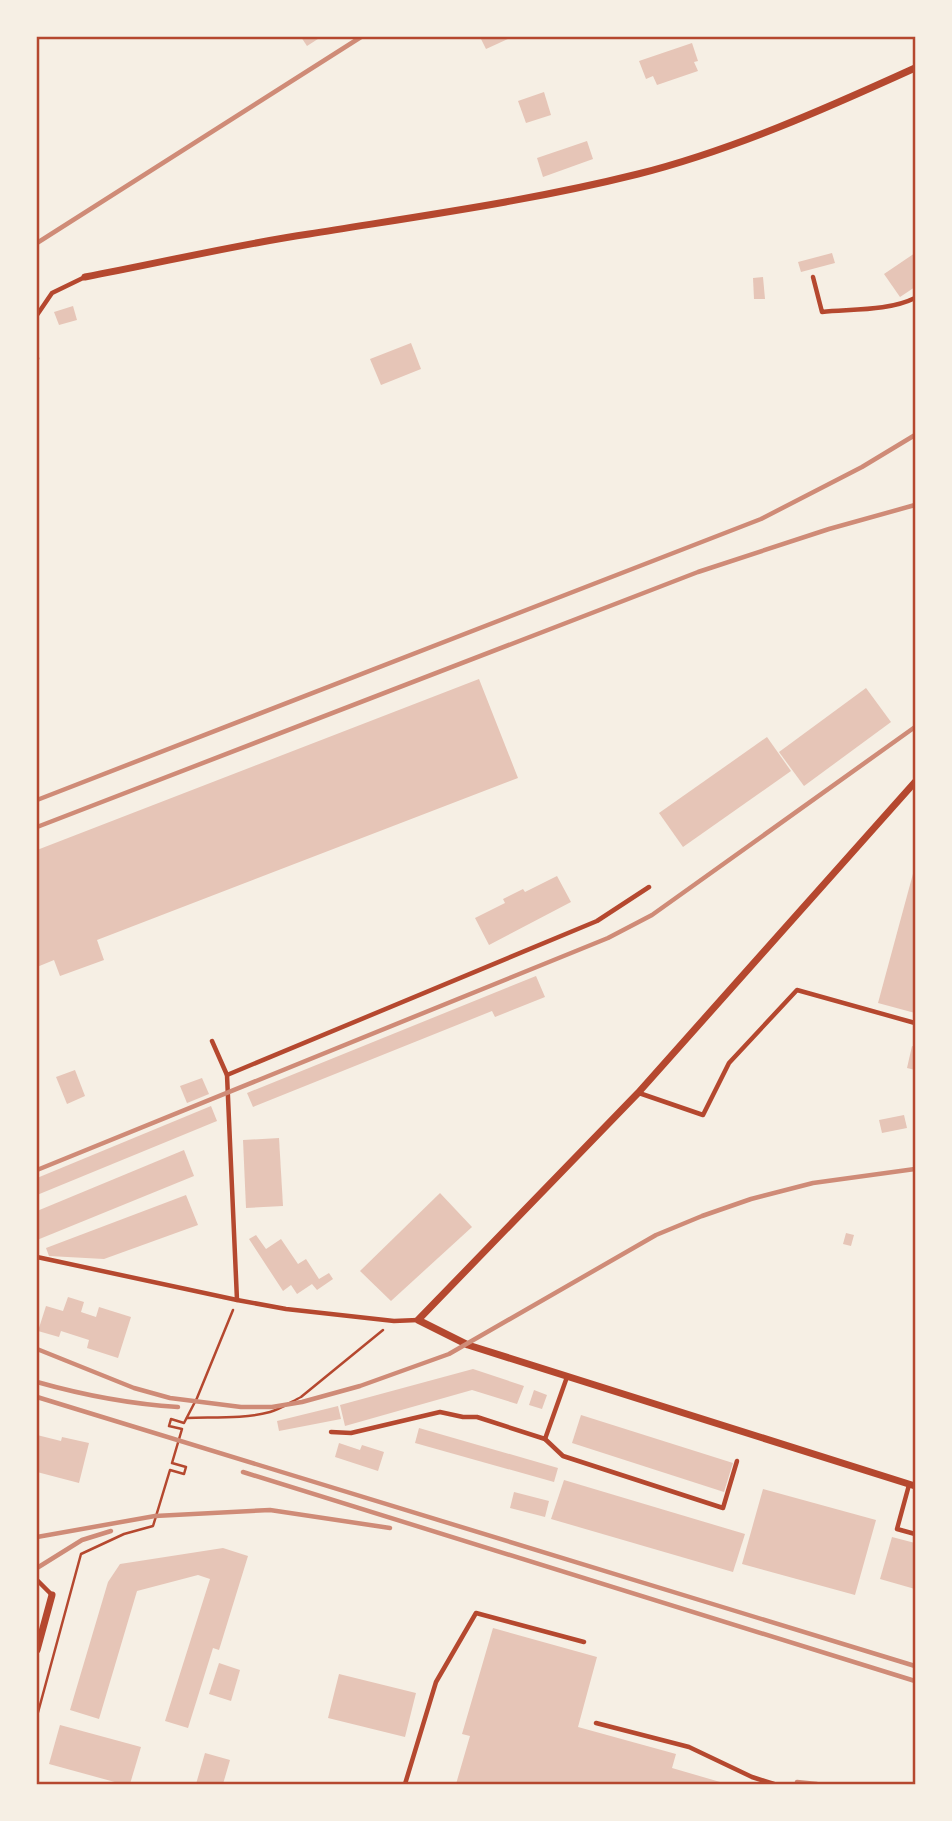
<svg xmlns="http://www.w3.org/2000/svg" width="952" height="1821" viewBox="0 0 952 1821" font-family="'Open Sans',sans-serif">
	<style>
		.building { fill: #e6c5b7 }
		.lines { fill: none; stroke-linecap: round; stroke-linejoin: round }
		.path { stroke: #b5482f; stroke-width: 2.5 }
		.service { stroke: #b5482f; stroke-width: 4.5 }
		.minor { stroke: #b5482f; stroke-width: 7 }
		.rail { stroke: #cf8b77; stroke-width: 4.5 }
		.neatline { fill: none; stroke: #b5482f; stroke-width: 2.5 }
	</style>
	<rect width="100%" height="100%" fill="#f6efe4"/>
	<g class="building">
		<polygon points="301,37 321,37 307,46"/>
		<polygon points="480,37 512,37 486,49"/>
		<polygon points="692,43 698,61 694,62 698,71 657,85 653,76 646,79 639,61"/>
		<polygon points="544,92 551,115 526,123 518,101"/>
		<polygon points="587,141 593,159 543,177 537,158"/>
		<polygon points="832,253 835,263 801,272 798,262"/>
		<polygon points="915,253 915,287 900,297 884,274"/>
		<polygon points="763,277 765,299 754,299 753,278"/>
		<polygon points="73,306 77,320 59,325 54,312"/>
		<polygon points="411,343 421,369 381,385 370,359"/>
		<polygon points="479,679 518,778 97,940 104,960 60,976 54,960 37,967 37,850"/>
		<polygon points="866,688 891,722 804,786 779,752"/>
		<polygon points="767,737 791,771 683,847 659,813"/>
		<polygon points="914,870 915,871 915,1013 878,1003"/>
		<polygon points="557,876 571,902 489,945 475,918 505,903 503,899 523,889 525,892"/>
		<polygon points="536,976 545,997 495,1017 492,1011 253,1107 247,1093"/>
		<polygon points="912,1046 915,1047 915,1070 907,1068"/>
		<polygon points="75,1070 85,1096 67,1104 56,1077"/>
		<polygon points="202,1078 209,1094 187,1103 180,1086"/>
		<polygon points="211,1106 217,1121 37,1195 37,1178"/>
		<polygon points="904,1115 907,1128 882,1133 879,1120"/>
		<polygon points="279,1138 283,1206 246,1208 243,1140"/>
		<polygon points="184,1150 194,1176 37,1240 37,1211"/>
		<polygon points="440,1193 472,1227 391,1301 360,1271"/>
		<polygon points="186,1195 198,1225 104,1259 49,1256 46,1248"/>
		<polygon points="846,1233 854,1235 851,1246 843,1244"/>
		<polygon points="256,1235 266,1249 281,1239 298,1264 306,1259 319,1279 329,1273 333,1279 317,1290 312,1284 297,1294 291,1285 283,1291 249,1239"/>
		<polygon points="68,1297 84,1302 81,1312 96,1317 99,1307 131,1317 118,1358 87,1348 89,1340 61,1331 59,1337 38,1331 46,1306 63,1311"/>
		<polygon points="473,1369 524,1386 517,1404 472,1390 345,1426 340,1405"/>
		<polygon points="534,1390 547,1395 542,1409 529,1405"/>
		<polygon points="338,1406 341,1419 279,1431 277,1421"/>
		<polygon points="581,1415 733,1463 724,1492 572,1443"/>
		<polygon points="419,1428 558,1468 554,1482 415,1443"/>
		<polygon points="37,1435 61,1441 62,1437 89,1443 79,1483 37,1472"/>
		<polygon points="339,1443 360,1450 362,1445 384,1452 378,1471 335,1457"/>
		<polygon points="564,1480 745,1534 733,1572 551,1519"/>
		<polygon points="763,1489 876,1520 855,1595 742,1564"/>
		<polygon points="514,1492 549,1501 545,1517 510,1508"/>
		<polygon points="892,1537 915,1543 915,1589 880,1579"/>
		<polygon points="223,1548 248,1556 219,1650 213,1648 188,1728 165,1721 210,1579 198,1575 137,1591 99,1719 70,1710 108,1582 120,1564"/>
		<polygon points="493,1628 597,1657 578,1727 676,1754 672,1768 727,1784 456,1784 470,1736 462,1734"/>
		<polygon points="219,1663 240,1670 231,1701 209,1694"/>
		<polygon points="339,1674 416,1693 405,1737 328,1718"/>
		<polygon points="60,1725 141,1747 130,1784 122,1784 49,1764"/>
		<polygon points="205,1753 230,1760 223,1784 196,1784"/>
	</g>
	<g class="lines">
		<g class="path">
			<path d="M 187,1418 C 214,1417 244,1419 270,1412 C 281,1409 291,1402 301,1397 L 383,1330"/>
			<polyline points="37,1716 81,1554 124,1534 153,1526 170,1470 184,1474 186,1467 172,1463 182,1429 169,1426 171,1419 184,1423 197,1398 233,1310"/>
		</g>
		<g class="service">
			<path d="M 813,277 L 822,312 C 852,309 889,311 915,298"/>
			<polyline points="37,315 52,293 85,277"/>
			<polyline points="37,358 37,359"/>
			<polyline points="212,1041 227,1075 237,1300"/>
			<polyline points="227,1075 597,921 649,887"/>
			<polyline points="639,1093 703,1115 729,1063 797,990 915,1023"/>
			<polyline points="37,1257 237,1300 286,1309 394,1321 418,1320"/>
			<polyline points="331,1432 351,1433 440,1412 463,1417 477,1417 545,1439 567,1377"/>
			<polyline points="545,1439 563,1456 723,1508 737,1461"/>
			<polyline points="909,1485 897,1529 915,1534"/>
			<polyline points="37,1580 52,1595"/>
			<polyline points="596,1723 689,1747 752,1777 774,1784"/>
			<polyline points="405,1784 436,1682 476,1613 584,1642"/>
		</g>
		<g class="minor">
			<path d="M 85,277 C 160,263 234,245 309,234 C 420,216 530,201 638,174 C 733,150 827,108 915,68"/>
			<polyline points="915,782 638,1093 418,1320 468,1345 915,1486"/>
			<polyline points="37,1650 52,1595"/>
		</g>
		<g class="rail">
			<polyline points="37,243 361,37"/>
			<polyline points="37,800 761,519 862,467 915,435"/>
			<polyline points="37,827 698,572 829,529 915,505"/>
			<polyline points="37,1170 608,938 652,915 915,727"/>
			<polyline points="37,1349 134,1388 170,1398 241,1407 272,1407 302,1402 360,1386 449,1354 656,1235 702,1216 751,1199 813,1183 915,1169"/>
			<path d="M 37,1382 C 83,1395 129,1404 178,1407"/>
			<polyline points="37,1397 915,1666"/>
			<polyline points="243,1472 915,1681"/>
			<polyline points="37,1537 155,1516 270,1510 390,1528"/>
			<polyline points="37,1568 82,1540 111,1531"/>
			<polyline points="797,1782 817,1784"/>
		</g>
	</g>
	<rect width="952" height="1821" fill="none" stroke="#f6efe4" stroke-width="77"/>
	<rect x="38" y="38" width="876" height="1745" class="neatline"/>
</svg>
